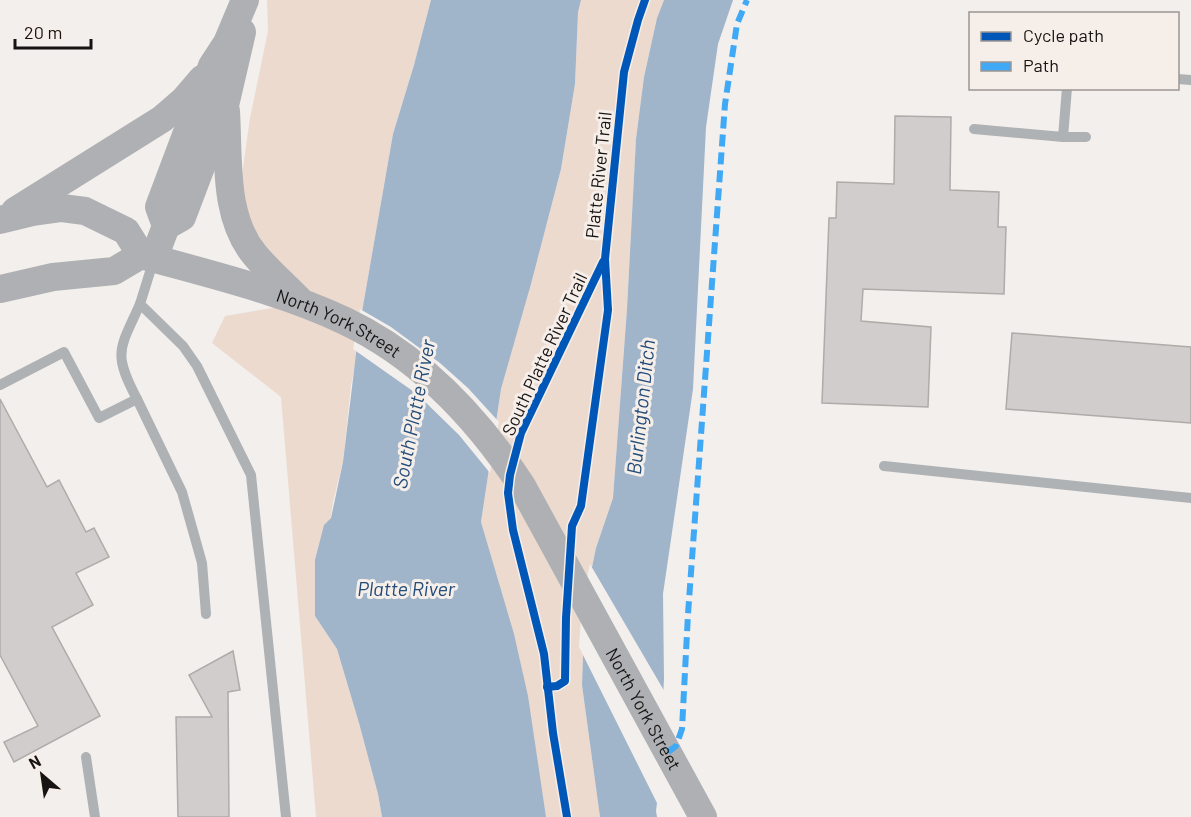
<svg xmlns="http://www.w3.org/2000/svg" width="1191" height="817" viewBox="0 0 1191 817" font-family="Barlow,sans-serif">
	<style>
		.green { fill: #ecdacf }
		.water { fill: #a0b4ca }
		.pier { fill: #f3efec }
		.building { fill: #d1cdcc; stroke: #afaba9; stroke-width: 1.5 }
		.lines { fill: none; stroke-linecap: round; stroke-linejoin: round }
		.service { stroke: #afb2b5; stroke-width: 10 }
		.secondary { stroke: #afb0b3; stroke-width: 28 }
		.quiet { stroke: #3fa9f5; stroke-width: 6; stroke-dasharray: 12 6; stroke-linecap: butt }
		.cycleway-casing { stroke: #f6eee9; stroke-width: 11 }
		.cycleway { stroke: #0057b8; stroke-width: 8 }
		.labels { text-anchor: middle; dominant-baseline: central; stroke-width: 6; stroke-linejoin: round; paint-order: stroke }
		.street-label { font-size: 18px; fill: #161312; stroke: #f6eee9 }
		.water-label { font-size: 20px; font-style: italic; fill: #214b79; stroke: #f6eee9 }
	</style>
	<rect width="100%" height="100%" fill="#f3efec"/>
	<g class="green">
		<polygon points="267,0 431,0 414,65 393,134 359,329 362,331 351,385 343,462 333,502 315,616 337,649 359,723 378,794 382,817 316,817 281,397 212,343 225,316 302,303 248,219 242,175 250,118 268,31"/>
		<polygon points="581,0 664,0 657,18 644,77 636,139 627,309 613,498 596,548 585,601 582,685 600,817 546,817 513,634 481,522 501,389 531,284 561,169 575,84 578,12"/>
	</g>
	<g class="water">
		<polygon points="431,0 581,0 578,12 575,84 561,169 531,284 501,389 481,522 514,634 528,696 546,817 382,817 378,794 359,723 337,649 315,616 315,560 324,525 331,518 343,462 359,329 393,134 414,65"/>
		<polygon points="664,0 733,0 718,44 706,127 693,389 663,594 664,679 658,795 656,811 657,817 600,817 582,685 585,601 596,548 613,498 627,309 636,139 644,77 657,18"/>
	</g>
	<g class="pier">
		<polygon points="360,309 391,327 440,363 468,388 499,422 490,473 459,435 417,394 353,349"/>
		<polygon points="590,564 666,694 662,791 659,807 579,647 582,601"/>
	</g>
	<g class="building">
		<polygon points="895,116 951,117 950,190 999,192 998,227 1006,227 1004,294 863,289 861,321 931,327 928,407 822,403 829,218 836,218 837,182 894,184"/>
		<polygon points="1012,333 1191,347 1191,423 1006,409"/>
		<polygon points="0,399 47,487 59,480 86,532 94,528 109,557 76,573 93,605 52,627 100,716 14,762 4,742 38,726 0,655"/>
		<polygon points="233,651 240,690 228,692 229,817 178,817 176,717 212,717 189,675"/>
	</g>
	<g class="lines">
		<g class="service">
			<polyline points="1178,79 1191,80"/>
			<polyline points="974,129 1063,137 1067,88"/>
			<polyline points="1063,137 1086,137"/>
			<polyline points="154,259 140,304 183,346 197,366 251,475 286,817"/>
			<polyline points="0,385 64,352 99,418 137,399 182,492 202,563 206,614"/>
			<path d="M 137,399 C 112,352 120,349 140,304"/>
			<polyline points="884,466 1191,498"/>
			<polyline points="86,757 95,817"/>
		</g>
		<g class="secondary">
			<path d="M 226,111 C 229,159 223,217 255,255 C 269,272 286,286 301,302"/>
			<polyline points="15,211 162,119 184,100 202,79"/>
			<path id="s1" d="M 0,220 L 33,212 L 62,208 L 85,211 L 126,231 L 141,255 C 208,274 282,291 345,321 C 419,356 478,419 522,486 L 703,817"/>
			<polyline points="166,226 182,217 226,101 242,32"/>
			<polyline points="154,258 166,226 159,207 212,66 227,43 245,0"/>
			<polyline points="0,289 53,277 114,271 141,255"/>
		</g>
		<polyline class="quiet" points="668,752 676,746 682,729 688,614 725,104 737,24 747,0"/>
		<defs>
			<g id="cycleway">
				<polyline points="547,687 557,686 565,681 566,618 572,526 581,506 608,310 605,259 624,72 638,20 645,0"/>
				<polyline points="567,817 553,733 544,654 513,530 508,493 510,475 521,433 603,262"/>
			</g>
		</defs>
		<use href="#cycleway" class="cycleway-casing"/>
		<use href="#cycleway" class="cycleway"/>
	</g>
	<g class="labels">
		<g class="street-label">
			<text transform="translate(598 175) rotate(-84)">Platte River Trail</text>
			<text stroke="none"><textPath href="#s1" startOffset="370">North York Street</textPath></text>
			<text transform="translate(544 354) rotate(-65)">South Platte River Trail</text>
			<text stroke="none"><textPath href="#s1" startOffset="874">North York Street</textPath></text>
		</g>
		<g class="water-label">
			<text transform="translate(640 407) rotate(-84)">Burlington Ditch</text>
			<text transform="translate(413 414) rotate(-79)">South Platte River</text>
			<text x="406" y="588">Platte River</text>
		</g>
	</g>
	<rect x="969" y="12" width="210" height="78" fill="#f6eee9" stroke="#9c9693" stroke-width="1.5"/>
	<rect x="981" y="32" width="30" height="9" fill="#0057b8" stroke="#9c9693" stroke-width="1.5"/>
	<text x="1023" y="42" font-size="18" fill="#161312">Cycle path</text>
	<rect x="981" y="62" width="30" height="9" fill="#3fa9f5" stroke="#9c9693" stroke-width="1.5"/>
	<text x="1023" y="72" font-size="18" fill="#161312">Path</text>
	<g transform="translate(42 775) rotate(331)" stroke="#f6eee9" stroke-width="4.5" paint-order="stroke">
	<path d="M0-4.5L10 22L0 15L-10 22Z" fill="#161312"/>
	<text y="-9" font-size="16" font-weight="bold" text-anchor="middle" fill="#161312">N</text>
	</g>
	<path d="M15 39v9h76v-9" fill="none" stroke="#161312" stroke-width="3"/>
	<text x="24" y="39" font-size="18" fill="#161312" stroke="#f6eee9" stroke-width="4.5" paint-order="stroke">20 m</text>
</svg>
